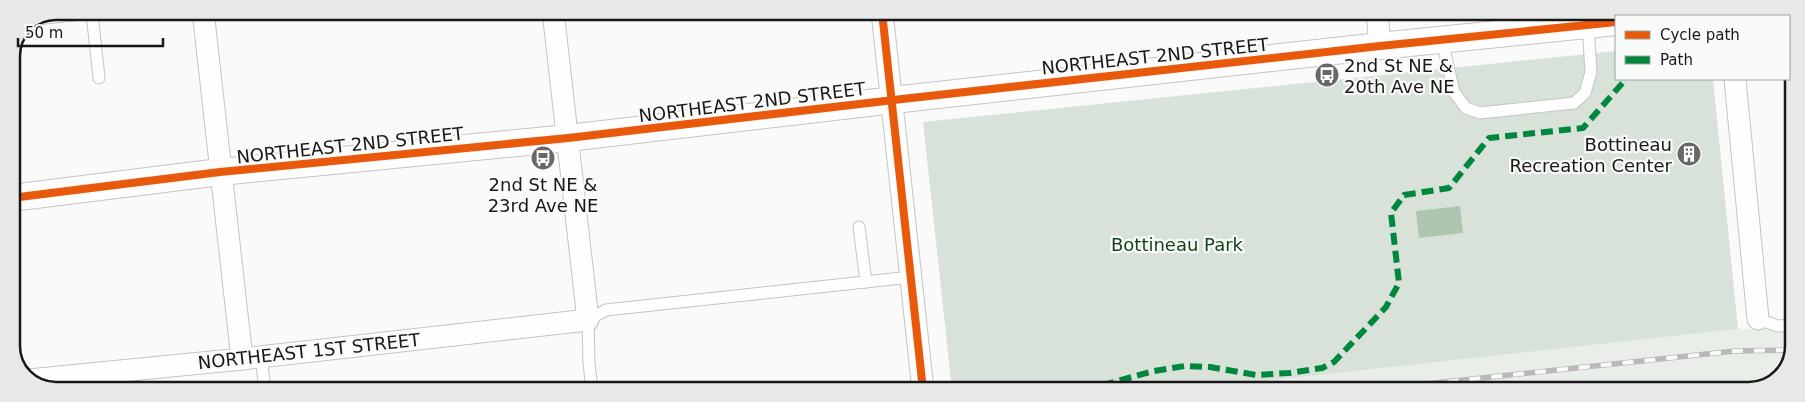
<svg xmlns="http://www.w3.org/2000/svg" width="1805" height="402" viewBox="0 0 1805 402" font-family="'DejaVu Sans',sans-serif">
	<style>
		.built { fill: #e9eee9 }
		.green { fill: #d8e2d8 }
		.water { fill: #b0c5b0 }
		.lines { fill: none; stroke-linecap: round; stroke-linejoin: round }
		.service-casing { stroke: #c3c4c3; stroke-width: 13 }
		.minor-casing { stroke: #c3c4c3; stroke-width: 23 }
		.tertiary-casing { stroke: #c3c4c3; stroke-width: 28 }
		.path { stroke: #dddedd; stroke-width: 3; stroke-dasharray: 2.5 4; stroke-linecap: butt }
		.service { stroke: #fefefe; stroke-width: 11 }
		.minor { stroke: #fefefe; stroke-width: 21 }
		.tertiary { stroke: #fefefe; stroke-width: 26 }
		.rail-casing { stroke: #b9b9b9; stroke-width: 5.5 }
		.rail { stroke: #f9fbf9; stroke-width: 4; stroke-dasharray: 11; stroke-linecap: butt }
		.quiet { stroke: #00873e; stroke-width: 6; stroke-dasharray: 12 6; stroke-linecap: butt }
		.cycleway-casing { stroke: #f9fbf9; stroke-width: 11 }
		.cycleway { stroke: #e8590c; stroke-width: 8 }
		.labels { text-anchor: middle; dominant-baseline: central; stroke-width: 4.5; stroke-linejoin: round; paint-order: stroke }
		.street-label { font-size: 18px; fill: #181818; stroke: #f9fbf9 }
		.poi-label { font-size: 18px; fill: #181818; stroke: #f9fbf9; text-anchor: start }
		.park-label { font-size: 18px; fill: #113f17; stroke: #f9fbf9 }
		.rim { fill: none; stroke: #181818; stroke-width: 2.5 }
	</style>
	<rect width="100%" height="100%" fill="#fafafa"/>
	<polygon class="built" points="1738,329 1793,330 1793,354 1778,380 1749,391 1184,390"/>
	<polygon class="green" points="1616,51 1616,79 1713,79 1738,329 1184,390 952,390 923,122"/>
	<polygon class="water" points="1460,206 1463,233 1419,238 1416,211"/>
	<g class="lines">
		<defs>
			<g id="service">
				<polyline points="92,13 99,78"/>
				<polyline points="36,19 110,11"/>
				<polyline points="1442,40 1454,92 1466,108 1480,113 1574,103 1585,93 1591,72 1588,25"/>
				<polyline points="859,227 866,282"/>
				<polyline points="1758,319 1778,326 1793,325"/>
				<polyline points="261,357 265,390"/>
				<polyline points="592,390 589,363 588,320 606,310 911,277"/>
			</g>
			<g id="minor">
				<polyline points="203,11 242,359"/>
				<polyline points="882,12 923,390"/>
				<polyline points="1377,12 1380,46"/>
				<polyline points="1728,12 1729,16"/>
				<polyline points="1735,79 1758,319"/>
				<polyline points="29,380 242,359 588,320 553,11"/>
			</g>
			<g id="tertiary">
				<polyline points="1673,16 1714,12"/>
				<polyline points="11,198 220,172 568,138 911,98 1380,46 1616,22"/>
			</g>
		</defs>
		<use href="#service" class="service-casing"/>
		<use href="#minor" class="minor-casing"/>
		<use href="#tertiary" class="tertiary-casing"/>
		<g class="path">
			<polyline points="1406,86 1458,124 1463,187"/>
			<polyline points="1583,128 1582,159 1590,235 1604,251 1615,257 1624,259"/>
			<polyline points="1365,268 1397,264 1420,271 1467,264 1485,244 1478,185 1449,188"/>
			<polyline points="1370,323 1364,257 1357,248 1353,212 1345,206 1341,167 1406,86 1404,72"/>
		</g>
		<use href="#service" class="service"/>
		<use href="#minor" class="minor"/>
		<use href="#tertiary" class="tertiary"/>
		<defs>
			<polyline id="rail" points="1360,391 1735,351 1793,350"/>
		</defs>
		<use href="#rail" class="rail-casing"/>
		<use href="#rail" class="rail"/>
		<polyline class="quiet" points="1085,390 1154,371 1185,366 1210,367 1256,375 1289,373 1322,368 1334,362 1386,307 1399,283 1391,213 1404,195 1449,188 1489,138 1583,128 1626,79"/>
		<defs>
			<g id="cycleway">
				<polyline points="882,12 923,390"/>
				<polyline points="11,198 220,172 568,138 911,98 1380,46 1616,22"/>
			</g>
		</defs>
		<use href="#cycleway" class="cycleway-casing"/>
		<use href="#cycleway" class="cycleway"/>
	</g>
	<defs>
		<symbol id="bus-disc" viewBox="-11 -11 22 22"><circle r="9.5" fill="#676767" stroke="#f9fbf9"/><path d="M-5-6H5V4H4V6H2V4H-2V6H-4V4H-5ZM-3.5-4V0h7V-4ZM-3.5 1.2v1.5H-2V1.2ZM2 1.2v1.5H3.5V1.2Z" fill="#fff"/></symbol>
		<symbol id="building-disc" viewBox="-11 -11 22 22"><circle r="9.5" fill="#676767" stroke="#f9fbf9"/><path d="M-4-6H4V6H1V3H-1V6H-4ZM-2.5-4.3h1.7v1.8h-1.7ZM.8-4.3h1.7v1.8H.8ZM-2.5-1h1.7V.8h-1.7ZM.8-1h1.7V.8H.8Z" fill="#fff"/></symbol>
	</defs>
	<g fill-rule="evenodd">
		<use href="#bus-disc" x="1313" y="61" width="28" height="28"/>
		<use href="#building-disc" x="1675" y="140" width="28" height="28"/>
		<use href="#bus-disc" x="529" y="144" width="28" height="28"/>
	</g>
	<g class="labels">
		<g class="street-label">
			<text transform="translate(1155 56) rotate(-6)">NORTHEAST 2ND STREET</text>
			<text transform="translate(752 102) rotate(-7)">NORTHEAST 2ND STREET</text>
			<text transform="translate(350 145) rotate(-6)">NORTHEAST 2ND STREET</text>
			<text transform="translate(309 351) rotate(-6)">NORTHEAST 1ST STREET</text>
		</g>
		<g class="poi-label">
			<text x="1344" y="65">2nd St NE &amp;<tspan x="1344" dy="21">20th Ave NE</tspan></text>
			<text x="1672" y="144" text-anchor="end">Bottineau<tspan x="1672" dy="21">Recreation Center</tspan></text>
			<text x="543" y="184" text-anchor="middle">2nd St NE &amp;<tspan x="543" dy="21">23rd Ave NE</tspan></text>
		</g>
		<g class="park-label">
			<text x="1177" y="244">Bottineau Park</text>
		</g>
	</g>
	<path d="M0 0H1805V402H0ZM56 20H1749A36 36 0 0 1 1785 56V346A36 36 0 0 1 1749 382H56A36 36 0 0 1 20 346V56A36 36 0 0 1 56 20Z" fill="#e7e9e7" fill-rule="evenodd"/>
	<path class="rim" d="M56 20H1749A36 36 0 0 1 1785 56V346A36 36 0 0 1 1749 382H56A36 36 0 0 1 20 346V56A36 36 0 0 1 56 20Z"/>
	<rect x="1615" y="15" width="175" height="65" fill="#f9fbf9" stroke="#9fa09f"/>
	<rect x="1625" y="31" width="25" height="8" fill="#e8590c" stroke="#9fa09f"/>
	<text x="1660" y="40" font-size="15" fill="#181818">Cycle path</text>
	<rect x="1625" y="56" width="25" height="8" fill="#00873e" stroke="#9fa09f"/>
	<text x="1660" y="65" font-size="15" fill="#181818">Path</text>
	<path d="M18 38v8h145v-8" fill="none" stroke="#181818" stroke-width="2.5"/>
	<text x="25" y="38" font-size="15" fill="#181818" stroke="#f9fbf9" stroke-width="4" paint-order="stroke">50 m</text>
</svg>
